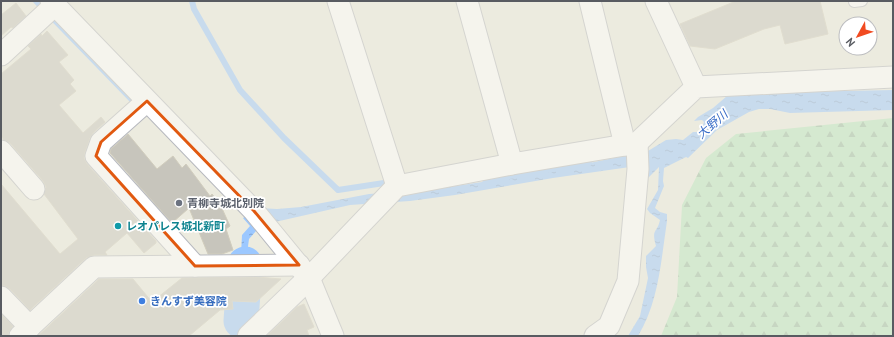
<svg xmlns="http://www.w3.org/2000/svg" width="894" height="337" viewBox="0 0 894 337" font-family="'PT Sans','Noto Sans JP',sans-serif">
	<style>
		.forest { fill: url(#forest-firs) }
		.water { fill: url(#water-ripples) }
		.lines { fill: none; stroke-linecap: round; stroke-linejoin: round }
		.stream { stroke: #9cc8ff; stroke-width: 6 }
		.river { stroke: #9cc8ff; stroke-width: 35 }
		.building { fill: #c7c5bc; stroke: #d1cdbd }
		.lane-casing { stroke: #b7b9bf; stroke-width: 12 }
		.street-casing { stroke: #b7b9bf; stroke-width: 23 }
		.secondary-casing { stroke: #babcc4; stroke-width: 24 }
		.lane { stroke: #fff; stroke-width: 10 }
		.street { stroke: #fff; stroke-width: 21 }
		.secondary { stroke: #fff; stroke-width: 22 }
		.marked { fill: none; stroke: #e15910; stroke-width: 3; stroke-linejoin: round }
		.worship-dot { fill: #6b7280; stroke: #fff; stroke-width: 1.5 }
		.culture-dot { fill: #0f9aa8; stroke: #fff; stroke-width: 1.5 }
		.shop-dot { fill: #3f7fe0; stroke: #fff; stroke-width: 1.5 }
		.labels { text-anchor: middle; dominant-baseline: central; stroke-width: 3.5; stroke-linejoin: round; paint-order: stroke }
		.worship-label { font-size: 11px; font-weight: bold; fill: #5b616d; stroke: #fff; text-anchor: start }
		.culture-label { font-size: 11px; font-weight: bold; fill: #0d838f; stroke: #fff; text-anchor: start }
		.shop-label { font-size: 11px; font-weight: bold; fill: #366cbe; stroke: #fff; text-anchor: start }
		.water-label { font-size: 12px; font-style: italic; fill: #3a6dc7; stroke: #fff }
	</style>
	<defs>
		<pattern id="forest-firs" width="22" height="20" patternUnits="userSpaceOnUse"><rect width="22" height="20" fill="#b9e6bf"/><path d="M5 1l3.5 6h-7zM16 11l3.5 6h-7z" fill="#99bd9f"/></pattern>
		<pattern id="water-ripples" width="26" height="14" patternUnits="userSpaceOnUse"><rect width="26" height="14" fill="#9cc8ff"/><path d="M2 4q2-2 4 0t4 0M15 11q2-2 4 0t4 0" fill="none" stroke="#82a5d2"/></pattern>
	</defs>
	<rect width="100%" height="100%" fill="#ecebdf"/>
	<polygon class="forest" points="893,118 893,336 661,336 677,297 682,205 706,158 736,134"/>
	<path class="water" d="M 893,90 L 893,110 L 790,113 L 770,109 L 759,109 L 749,112 L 717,130 L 688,158 L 686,157 L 664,168 L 663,181 L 664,186 L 655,208 L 660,212 L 667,214 L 667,221 C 661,260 659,302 638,336 L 628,336 L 640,316 L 648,278 L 646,267 L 646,256 L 656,246 C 651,228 657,234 660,220 L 650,213 L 647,209 L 658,190 L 659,167 L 646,180 L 648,166 L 630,167 L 553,178 L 455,195 L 410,201 L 350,205 L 275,222 L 256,231 L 249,239 L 246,261 L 244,310 L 238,313 L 242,235 L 250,226 L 243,218 L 260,208 L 277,209 L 301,207 L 369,194 L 428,190 L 482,182 L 560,169 L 648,151 L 666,140 L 676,139 L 683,140 L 693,132 L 698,132 L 702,128 L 704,122 L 702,120 L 694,121 L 698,117 L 713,108 L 727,96 L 747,94 L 791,92 Z"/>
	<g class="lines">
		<g class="stream">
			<polyline points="36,1 138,106"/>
			<polyline points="192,1 194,9 240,90 284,138 338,190 384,183"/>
			<polyline points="485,180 589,163"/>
		</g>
		<polyline class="river" points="241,321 245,264"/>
	</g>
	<g class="building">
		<polygon points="736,1 820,1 828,34 785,44 780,25 764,29 715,49 690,46 680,24"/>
		<polygon points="16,3 26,16 13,28 11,27 1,36 1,15"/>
		<polygon points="47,31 68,55 59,62 74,80 70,84 76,91 59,105 83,133 101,117 105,122 93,133 90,138 85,152 84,158 87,164 156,241 156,243 144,253 127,233 105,252 107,255 94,255 86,258 30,310 10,289 5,286 1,285 1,184 60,254 78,239 44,194 46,187 43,181 10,143 4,140 1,136 1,74 31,49 28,46 41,34 42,36"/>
		<polygon points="128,134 157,169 173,156 182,168 186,164 210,196 212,194 220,204 230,226 226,229 233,250 222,254 208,254 189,208 172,223 110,153 111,149"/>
		<polygon points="257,277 281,279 256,302 232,301 233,309 220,310 189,336 38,336 99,279 133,279 152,302 182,278"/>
		<polygon points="304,304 314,327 307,330 309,336 267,336 297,307"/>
		<polygon points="1,314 13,326 9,332 8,336 1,336"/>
	</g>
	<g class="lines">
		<defs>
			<polyline id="lane" points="854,1 854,2 862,1"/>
			<g id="street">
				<polyline points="51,1 254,211 309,278 333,336"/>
				<polyline points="338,1 397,186"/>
				<polyline points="467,1 512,164"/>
				<polyline points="590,1 625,145"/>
				<polyline points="656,1 696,87"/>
				<polyline points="1,55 55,5"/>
				<polyline points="147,101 101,142 96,156 195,266"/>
				<polyline points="1,151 34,189"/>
				<polyline points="309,278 397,186 512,164 637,143 696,87 893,77"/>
				<polyline points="1,297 30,327"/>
				<polyline points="20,336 94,267 299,265"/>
				<polyline points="595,336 609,326 628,281 638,169 637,143"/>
			</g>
			<polyline id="secondary" points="249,336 309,278"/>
		</defs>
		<use href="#lane" class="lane-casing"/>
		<use href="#street" class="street-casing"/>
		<use href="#secondary" class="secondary-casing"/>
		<use href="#lane" class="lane"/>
		<use href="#street" class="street"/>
		<use href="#secondary" class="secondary"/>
	</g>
	<path d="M0 0H894V337H0ZM 147,101 L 254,211 L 299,265 L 195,266 L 96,156 L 101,142 Z" fill="#ecebdf" fill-opacity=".55" fill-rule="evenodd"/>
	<path class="marked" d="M 147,101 L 254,211 L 299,265 L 195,266 L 96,156 L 101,142 Z"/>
	<circle class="worship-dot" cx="179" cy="203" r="4"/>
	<circle class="culture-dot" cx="118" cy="226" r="4"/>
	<circle class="shop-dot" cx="142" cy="301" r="4"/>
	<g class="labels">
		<g class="worship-label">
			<text x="187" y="203">青柳寺城北別院</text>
		</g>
		<g class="culture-label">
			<text x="126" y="226">レオパレス城北新町</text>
		</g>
		<g class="shop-label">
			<text x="150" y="301">きんすず美容院</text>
		</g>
		<g class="water-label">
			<text transform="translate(712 124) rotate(-41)">大野川</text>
		</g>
	</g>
	<rect width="894" height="337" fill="none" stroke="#585b61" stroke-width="4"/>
	<g transform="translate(858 36) rotate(230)"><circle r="19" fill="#ffffff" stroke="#bcbdc0"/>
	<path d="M0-3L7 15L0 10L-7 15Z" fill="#f14a20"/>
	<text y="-6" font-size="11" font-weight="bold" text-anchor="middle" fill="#585b61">N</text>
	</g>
</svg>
